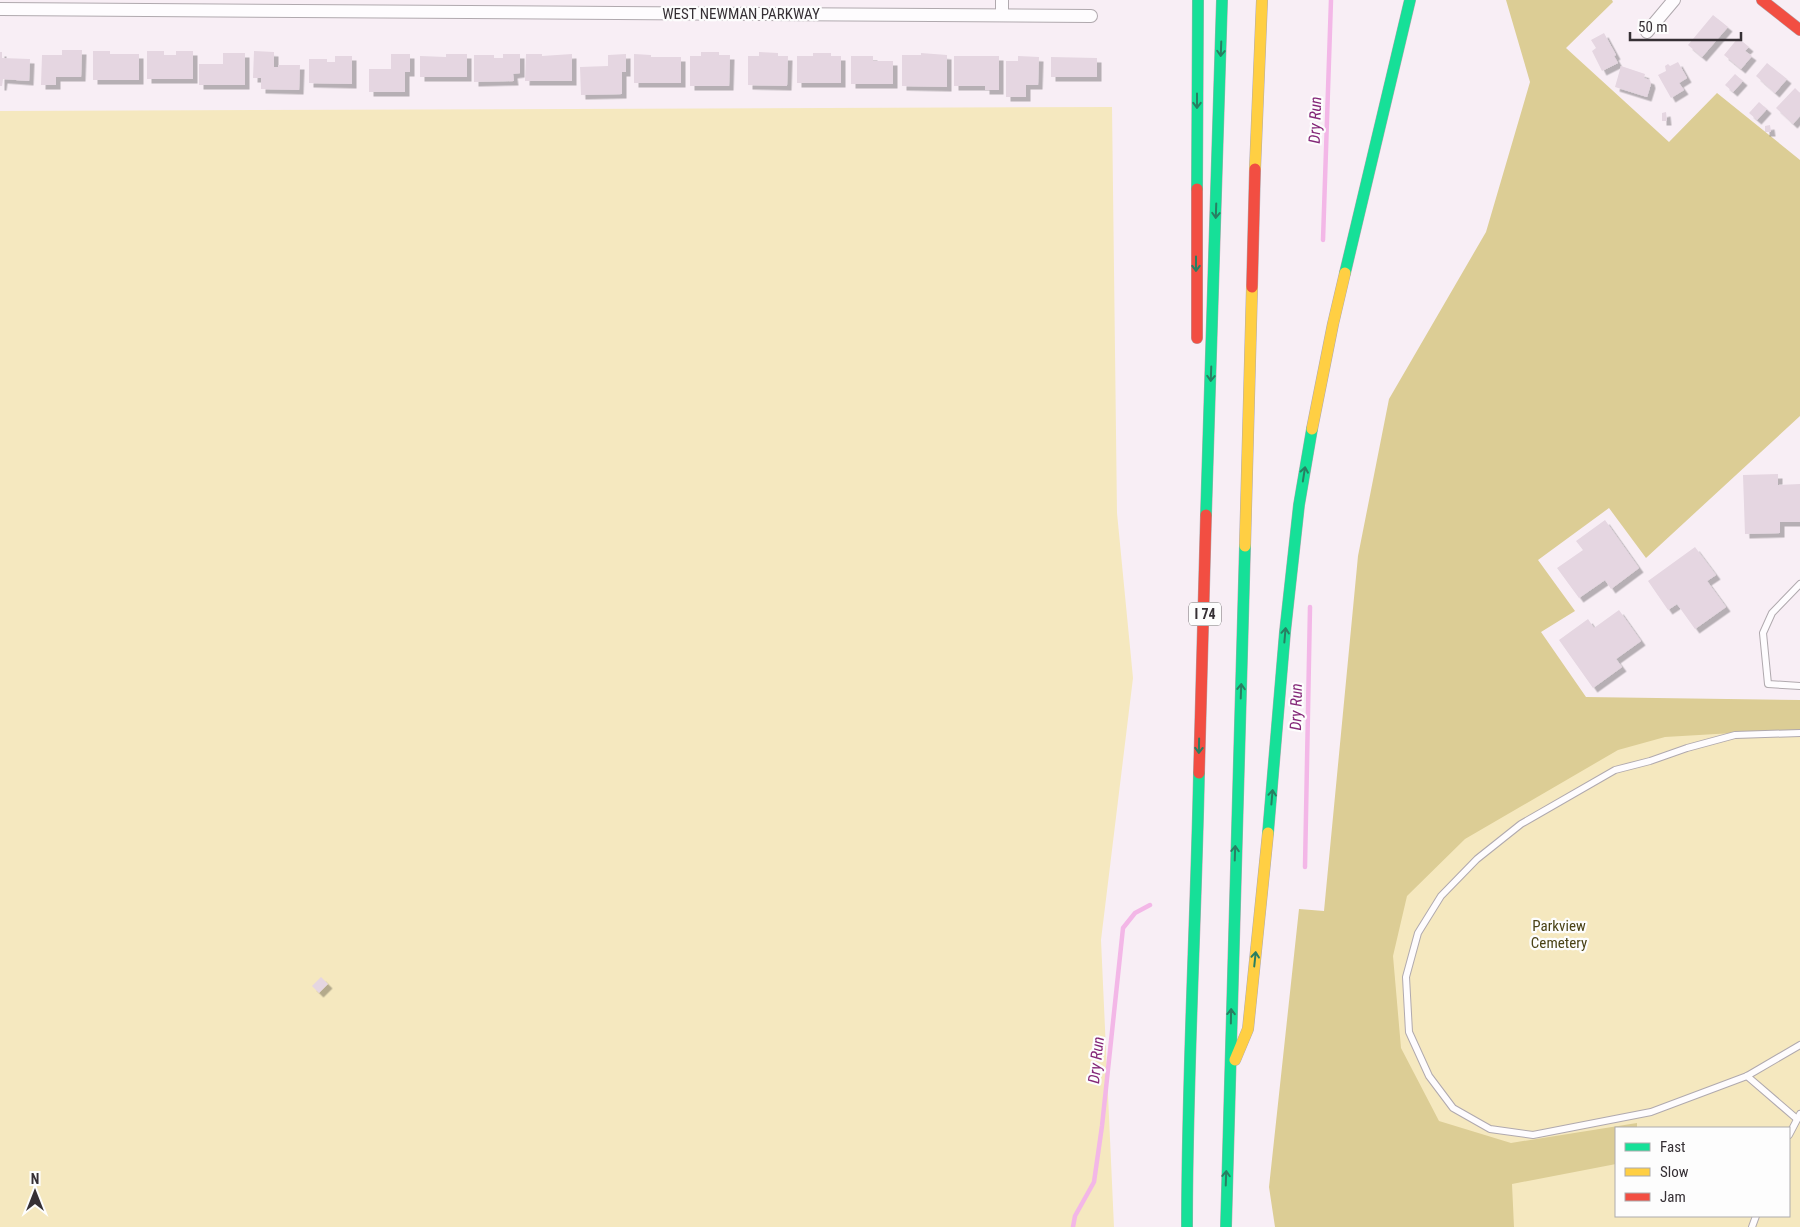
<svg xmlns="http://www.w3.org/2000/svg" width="1800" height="1227" viewBox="0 0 1800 1227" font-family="'Roboto Condensed',sans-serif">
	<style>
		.green { fill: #f5e8bf; fill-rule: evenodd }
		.forest { fill: #dccd95 }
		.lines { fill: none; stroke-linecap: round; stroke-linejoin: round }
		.stream { stroke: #f3b7e7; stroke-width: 4.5 }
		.building { fill: #e5d6e1; filter: url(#shadow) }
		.lane-casing { stroke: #b0a9ae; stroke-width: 8 }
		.street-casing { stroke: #b0a9ae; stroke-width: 14 }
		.fast-casing { stroke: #b0a9ae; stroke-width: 12 }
		.slow-casing { stroke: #b0a9ae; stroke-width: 12 }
		.jam-casing { stroke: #b0a9ae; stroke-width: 12 }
		.lane { stroke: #fefcfe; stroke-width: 6 }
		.street { stroke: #fefcfe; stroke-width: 12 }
		.fast { stroke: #16e098; stroke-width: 11 }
		.slow { stroke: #ffcf43; stroke-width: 11 }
		.jam { stroke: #f24e42; stroke-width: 11 }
		.oneway { stroke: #287f62 }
		.labels { text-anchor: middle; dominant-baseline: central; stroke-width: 4.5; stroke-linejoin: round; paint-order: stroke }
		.shield { fill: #fdfdfd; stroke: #726e71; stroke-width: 1 }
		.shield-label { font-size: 14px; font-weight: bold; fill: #363035 }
		.street-label { font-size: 15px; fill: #363035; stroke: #fdfdfd }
		.park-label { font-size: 15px; fill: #4a4215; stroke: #fdfdfd }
		.water-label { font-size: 16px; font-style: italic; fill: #842778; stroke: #fdfdfd }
	</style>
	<defs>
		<filter id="shadow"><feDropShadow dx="4.5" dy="4.5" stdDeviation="0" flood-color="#0004"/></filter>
	</defs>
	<rect width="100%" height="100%" fill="#f8eef5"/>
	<g class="green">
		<polygon points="1112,107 1117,513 1133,678 1101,940 1114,1227 0,1227 0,111"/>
		<path d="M 1800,726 L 1800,1227 L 1351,1227 L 1358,737 ZM 1616,1128 L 1789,1128 L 1789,1216 L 1616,1216 Z"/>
	</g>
	<polygon class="forest" points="1506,0 1612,0 1613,2 1566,48 1669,142 1717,93 1800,160 1800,416 1646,558 1609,508 1538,560 1575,611 1541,632 1586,697 1800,700 1800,731 1786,730 1665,737 1618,750 1465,839 1407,896 1393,956 1401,1048 1439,1121 1511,1143 1637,1123 1637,1128 1616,1128 1616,1164 1512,1184 1514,1227 1275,1227 1269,1187 1299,909 1324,911 1358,556 1389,399 1486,232 1530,82"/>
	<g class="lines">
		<g class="stream">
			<polyline points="1323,240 1331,0"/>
			<polyline points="1305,867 1310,607"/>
			<polyline points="1073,1227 1075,1216 1094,1182 1102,1126 1123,928 1135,913 1150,905"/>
		</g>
	</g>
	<g class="building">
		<polygon points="1713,15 1728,27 1702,57 1688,45"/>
		<polygon points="1604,33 1616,55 1614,56 1618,63 1602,71 1592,51 1596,48 1591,40"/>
		<polygon points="1738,38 1749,47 1745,51 1752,56 1741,69 1724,55"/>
		<polygon points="62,50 82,50 81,77 56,77 56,85 41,85 42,55 62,55"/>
		<polygon points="93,51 110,51 110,54 139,54 139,80 93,80"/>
		<polygon points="147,51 164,51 164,55 176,55 176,51 193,51 193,79 147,79"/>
		<polygon points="254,51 274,52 274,67 278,67 278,65 300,65 299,90 261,89 261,78 253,78"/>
		<polygon points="0,52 2,52 2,58 30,59 29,81 3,79 2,86 0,86"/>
		<polygon points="701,52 719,52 719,55 730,55 729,86 690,86 690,56 701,56"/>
		<polygon points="759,52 778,53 778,56 788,56 787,86 748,85 748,56 759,56"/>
		<polygon points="223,53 245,53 245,85 199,85 199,64 223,64"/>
		<polygon points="813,53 831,53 831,56 841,56 841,83 797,83 797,56 813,56"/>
		<polygon points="921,53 947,55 947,87 902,86 902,55 921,55"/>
		<polygon points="391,54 410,54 410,72 405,72 405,92 369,92 369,69 391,69"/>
		<polygon points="446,54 467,54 467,77 420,77 420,56 446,57"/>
		<polygon points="503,54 520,54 520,73 513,74 514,81 474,82 474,55 494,55 494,58 503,58"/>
		<polygon points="526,54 542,54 542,56 572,54 572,81 525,81"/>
		<polygon points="626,54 626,72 622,72 622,94 581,95 580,67 608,66 608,55"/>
		<polygon points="634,54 651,55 651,57 681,57 681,83 634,83"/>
		<polygon points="335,56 352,56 352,84 309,83 309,59 327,59 327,62 335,62"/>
		<polygon points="851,56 873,56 873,61 893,61 893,84 851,84"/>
		<polygon points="954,56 999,56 999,90 985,90 985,86 954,86"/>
		<polygon points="1018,56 1039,57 1038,85 1026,85 1026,97 1006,97 1006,61 1018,61"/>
		<polygon points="1051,57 1097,58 1097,77 1051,77"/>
		<polygon points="1678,62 1687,78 1679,83 1684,90 1671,98 1658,75 1666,71 1665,66 1668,64 1670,66"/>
		<polygon points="1767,63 1787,79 1775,93 1756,76"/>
		<polygon points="1621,66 1645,74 1644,78 1650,80 1651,84 1647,97 1615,87"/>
		<polygon points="1735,74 1743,81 1733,92 1725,85"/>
		<polygon points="1795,88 1800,93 1800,116 1793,124 1776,108"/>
		<polygon points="1759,102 1767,109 1757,120 1749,113"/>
		<polygon points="1666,112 1667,121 1662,121 1662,113"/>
		<polygon points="1770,125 1771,132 1765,132 1765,126"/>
		<polygon points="1778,474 1778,485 1800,484 1800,522 1780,522 1780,533 1745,534 1743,475"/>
		<polygon points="1605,520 1639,568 1611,589 1605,580 1579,598 1557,568 1583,550 1576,541"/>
		<polygon points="1695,547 1716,575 1707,581 1726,607 1695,629 1677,604 1668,610 1648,581"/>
		<polygon points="1619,610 1641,641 1616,659 1622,667 1593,688 1559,640 1588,619 1594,628"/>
		<polygon points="321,977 328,984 319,993 312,986"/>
	</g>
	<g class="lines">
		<defs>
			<g id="lane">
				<polyline points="1800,584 1772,613 1763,633 1768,684 1800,686"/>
				<polyline points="1800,733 1735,735 1687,748 1650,761 1615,770 1521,824 1477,859 1441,896 1418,933 1406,977 1409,1032 1429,1076 1453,1108 1490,1129 1533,1135 1651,1112 1747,1076 1800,1045"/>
				<polyline points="1747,1076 1797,1119"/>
				<polyline points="1789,1135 1800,1114"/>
				<polyline points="1752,1227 1756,1216"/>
			</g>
			<g id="street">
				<polyline points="1002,0 1002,15"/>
				<polyline points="0,9 1091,16"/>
				<polyline points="1647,32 1674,0"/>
			</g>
			<g id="fast">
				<polyline points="1197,189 1198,0"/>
				<polyline points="1345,273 1410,0"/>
				<polyline points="1206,515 1222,0"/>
				<polyline points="1268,833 1285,632 1299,505 1312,429"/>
				<path d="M 1187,1227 C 1187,1076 1196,924 1199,773"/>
				<polyline points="1226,1227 1245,546"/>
			</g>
			<g id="slow">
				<polyline points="1255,169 1262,0"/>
				<polyline points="1312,429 1333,324 1345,273"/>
				<polyline points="1245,546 1252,287"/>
				<polyline points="1235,1060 1248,1029 1268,833"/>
			</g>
			<g id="jam">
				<polyline points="1762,0 1800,30"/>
				<polyline points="1252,287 1255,169"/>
				<polyline points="1197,338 1197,189"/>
				<polyline points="1199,773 1206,515"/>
			</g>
		</defs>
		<use href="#lane" class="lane-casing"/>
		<use href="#street" class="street-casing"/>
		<use href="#fast" class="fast-casing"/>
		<use href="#slow" class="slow-casing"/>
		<use href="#jam" class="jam-casing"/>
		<use href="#lane" class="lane"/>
		<use href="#street" class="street"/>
		<use href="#fast" class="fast"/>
		<use href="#slow" class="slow"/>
		<use href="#jam" class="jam"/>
	</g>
	<defs><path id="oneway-shaft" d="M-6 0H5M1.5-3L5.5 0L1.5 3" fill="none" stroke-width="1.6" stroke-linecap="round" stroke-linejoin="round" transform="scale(1.25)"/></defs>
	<g class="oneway">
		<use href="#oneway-shaft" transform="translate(1221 49) rotate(92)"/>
		<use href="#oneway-shaft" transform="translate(1197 101) rotate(90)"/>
		<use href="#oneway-shaft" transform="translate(1216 211) rotate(92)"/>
		<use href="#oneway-shaft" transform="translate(1196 264) rotate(90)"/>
		<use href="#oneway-shaft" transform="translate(1211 374) rotate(92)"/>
		<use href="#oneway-shaft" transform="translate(1304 474) rotate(-81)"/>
		<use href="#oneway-shaft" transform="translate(1285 635) rotate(-85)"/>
		<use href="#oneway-shaft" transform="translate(1241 691) rotate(-88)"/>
		<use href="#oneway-shaft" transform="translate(1199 746) rotate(91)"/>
		<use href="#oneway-shaft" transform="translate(1272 797) rotate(-85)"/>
		<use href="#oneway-shaft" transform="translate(1235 853) rotate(-88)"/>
		<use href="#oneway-shaft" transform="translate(1255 959) rotate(-84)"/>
		<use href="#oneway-shaft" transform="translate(1231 1016) rotate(-89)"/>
		<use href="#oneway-shaft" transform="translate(1226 1178) rotate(-88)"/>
	</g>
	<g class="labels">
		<rect class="shield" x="1189" y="602.5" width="32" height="23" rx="4"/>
		<g class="shield-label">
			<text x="1205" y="614">I 74</text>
		</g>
		<g class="street-label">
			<text x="741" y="14">WEST NEWMAN PARKWAY</text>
		</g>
		<g class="park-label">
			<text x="1559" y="926">Parkview<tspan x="1559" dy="17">Cemetery</tspan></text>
		</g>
		<g class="water-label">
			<text transform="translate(1315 120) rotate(-88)">Dry Run</text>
			<text transform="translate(1296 707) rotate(-89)">Dry Run</text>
			<text transform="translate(1096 1060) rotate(-84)">Dry Run</text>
		</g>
	</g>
	<rect x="1615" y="1127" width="175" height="90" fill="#fdfdfd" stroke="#adabad"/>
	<rect x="1625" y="1143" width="25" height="8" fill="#16e098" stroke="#adabad"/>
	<text x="1660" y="1152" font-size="15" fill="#363035">Fast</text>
	<rect x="1625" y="1168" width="25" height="8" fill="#ffcf43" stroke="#adabad"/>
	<text x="1660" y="1177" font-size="15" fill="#363035">Slow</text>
	<rect x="1625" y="1193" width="25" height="8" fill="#f24e42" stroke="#adabad"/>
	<text x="1660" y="1202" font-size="15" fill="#363035">Jam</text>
	<g transform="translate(35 1192)" stroke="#fdfdfd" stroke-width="4" paint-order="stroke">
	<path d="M0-4L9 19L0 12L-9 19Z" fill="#363035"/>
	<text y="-8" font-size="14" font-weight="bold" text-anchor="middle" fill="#363035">N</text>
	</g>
	<path d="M1630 32v8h111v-8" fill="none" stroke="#363035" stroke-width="2.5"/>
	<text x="1638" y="32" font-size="15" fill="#363035" stroke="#fdfdfd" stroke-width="4" paint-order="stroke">50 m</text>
</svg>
